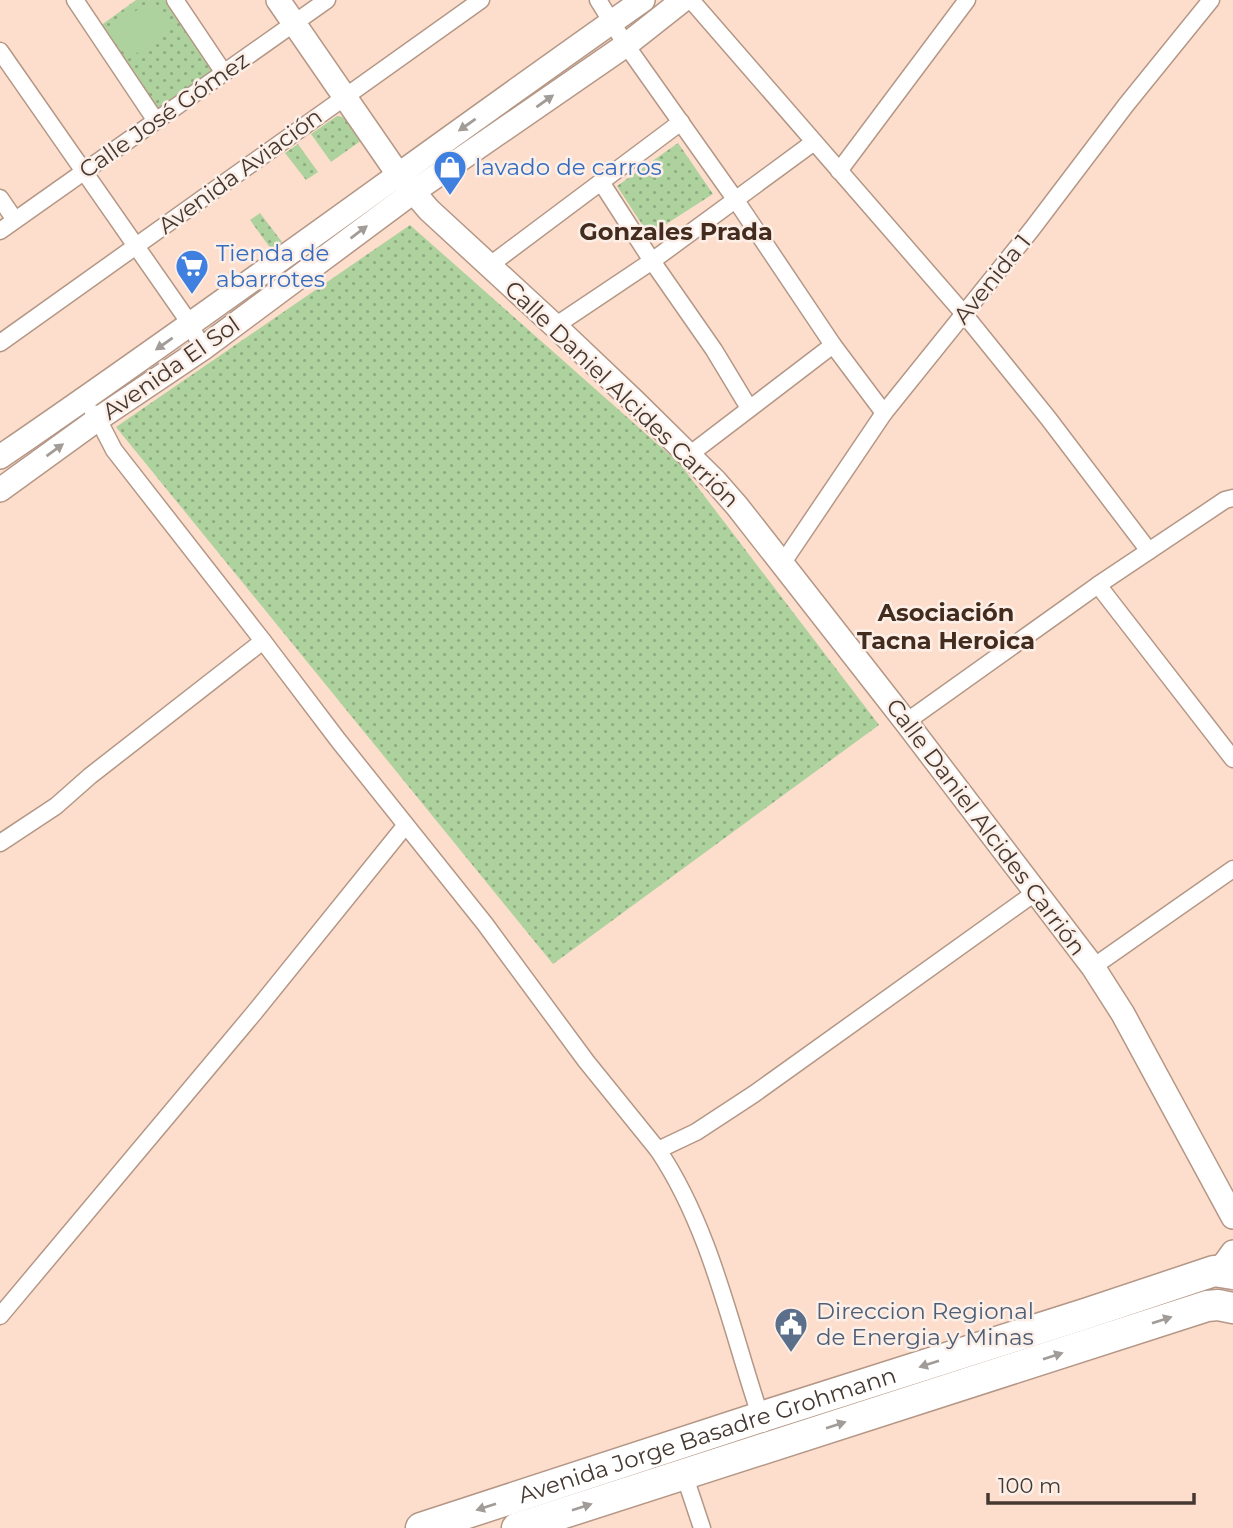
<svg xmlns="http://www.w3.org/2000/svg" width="1233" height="1528" viewBox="0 0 1233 1528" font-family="Montserrat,sans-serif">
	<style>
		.grass { fill: url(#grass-dots) }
		.pitch { fill: #add29d }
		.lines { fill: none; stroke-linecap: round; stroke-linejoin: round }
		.street-casing { stroke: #b49786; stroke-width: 19 }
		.secondary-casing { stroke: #b49786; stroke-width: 26 }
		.highway-casing { stroke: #b49786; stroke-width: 33 }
		.street { stroke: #fff; stroke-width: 16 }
		.secondary { stroke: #fff; stroke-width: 23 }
		.highway { stroke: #fff; stroke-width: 30 }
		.oneway { fill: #a29c98 }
		.labels { text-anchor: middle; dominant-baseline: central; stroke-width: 5; stroke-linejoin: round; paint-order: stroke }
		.street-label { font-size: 23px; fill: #443831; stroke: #fcefe8 }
		.shop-label { font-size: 23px; fill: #366cbe; stroke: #fcefe8; text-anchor: start }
		.service-label { font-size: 23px; fill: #4e5e75; stroke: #fcefe8; text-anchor: start }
		.neighbourhood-label { font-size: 24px; font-weight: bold; fill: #432b1d; stroke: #fcefe8 }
	</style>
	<defs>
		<pattern id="grass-dots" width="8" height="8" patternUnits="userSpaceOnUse" patternTransform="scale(1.75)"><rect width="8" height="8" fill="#add29d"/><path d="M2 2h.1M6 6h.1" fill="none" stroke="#8eab81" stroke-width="1.8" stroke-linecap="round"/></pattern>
	</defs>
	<rect width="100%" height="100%" fill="#fddecc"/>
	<g class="grass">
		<polygon points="136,0 165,0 216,73 156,112 100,26"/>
		<polygon points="337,116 346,118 362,140 331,162 311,134"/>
		<polygon points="678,143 713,194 649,235 617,186"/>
		<polygon points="298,144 318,172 306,180 285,153"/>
		<polygon points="260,213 282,242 271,249 250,220"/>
		<polygon points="410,225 680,464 879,725 553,964 116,427"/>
	</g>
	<polygon class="pitch" points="152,0 172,29 128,59 108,30"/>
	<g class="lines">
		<defs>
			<g id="street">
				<polyline points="75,0 156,121"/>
				<polyline points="175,0 224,73"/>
				<polyline points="598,0 626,45 735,199 833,345 884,413"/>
				<polyline points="691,0 964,314 1048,418 1149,551"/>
				<polyline points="0,51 191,325 202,349"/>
				<polyline points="839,171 967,0"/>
				<polyline points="601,182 652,261 714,350 749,408"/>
				<polyline points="0,198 15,220"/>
				<polyline points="0,231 327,0"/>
				<polyline points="490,265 681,122"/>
				<polyline points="555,326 652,261 814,142"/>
				<polyline points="0,343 481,0"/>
				<path d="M 93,413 L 98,419 L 114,450 L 263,641 L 338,740 L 485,924 L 586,1061 L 658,1150 C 712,1230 732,1334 763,1424"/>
				<polyline points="689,455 833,345"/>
				<polyline points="782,564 884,413 1032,229 1126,105 1211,0"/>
				<polyline points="1098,585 1233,759"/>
				<polyline points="906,722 1098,585 1225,500 1233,498"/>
				<polyline points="0,843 56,806 90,776 263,641"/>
				<polyline points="1093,967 1233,869"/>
				<polyline points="658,1150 696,1132 754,1094 1036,892"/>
				<polyline points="0,1316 254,1013 405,826"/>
				<polyline points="683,1471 702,1528"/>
			</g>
			<g id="secondary">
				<polyline points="278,0 398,174 429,210 555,326 635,402 716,482 737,506 906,722 1093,967 1123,1014 1233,1217"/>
				<path d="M 0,457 C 217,309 428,151 643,0"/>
				<polyline points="0,490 98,419 202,349 413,192 626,45 683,0"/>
				<polyline points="1214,1271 1225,1263 1233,1252"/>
			</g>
			<g id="highway">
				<path id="s1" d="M 421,1528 L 761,1417 L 1088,1313 L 1214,1271 L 1233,1274"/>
				<polyline points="517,1528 1207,1306 1218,1305 1233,1308"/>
			</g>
		</defs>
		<use href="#street" class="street-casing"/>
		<use href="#secondary" class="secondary-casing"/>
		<use href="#highway" class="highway-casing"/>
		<use href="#street" class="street"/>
		<use href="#secondary" class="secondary"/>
		<use href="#highway" class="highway"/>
	</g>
	<defs><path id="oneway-solid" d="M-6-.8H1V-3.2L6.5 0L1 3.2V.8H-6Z" transform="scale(1.75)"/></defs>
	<g class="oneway">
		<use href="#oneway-solid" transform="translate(545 101) rotate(-35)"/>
		<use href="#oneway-solid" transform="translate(467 125) rotate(145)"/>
		<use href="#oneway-solid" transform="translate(359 232) rotate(-37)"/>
		<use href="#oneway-solid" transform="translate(164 344) rotate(145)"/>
		<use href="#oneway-solid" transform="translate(55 450) rotate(-36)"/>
		<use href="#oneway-solid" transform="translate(1162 1320) rotate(-18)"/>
		<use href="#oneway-solid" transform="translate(1053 1356) rotate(-18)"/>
		<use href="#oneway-solid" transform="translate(929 1364) rotate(162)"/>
		<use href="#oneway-solid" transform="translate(836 1425) rotate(-18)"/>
		<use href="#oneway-solid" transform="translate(486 1507) rotate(162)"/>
		<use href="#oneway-solid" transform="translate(582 1507) rotate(-18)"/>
	</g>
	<defs>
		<symbol id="shop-pin" viewBox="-11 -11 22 30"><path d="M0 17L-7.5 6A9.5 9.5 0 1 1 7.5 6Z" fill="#3f7fe0" stroke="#fcefe8"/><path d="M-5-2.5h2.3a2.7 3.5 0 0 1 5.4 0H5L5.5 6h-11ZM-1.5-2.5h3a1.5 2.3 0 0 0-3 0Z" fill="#fff"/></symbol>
		<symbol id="supermarket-pin" viewBox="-11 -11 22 30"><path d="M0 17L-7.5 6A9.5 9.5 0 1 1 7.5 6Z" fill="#3f7fe0" stroke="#fcefe8"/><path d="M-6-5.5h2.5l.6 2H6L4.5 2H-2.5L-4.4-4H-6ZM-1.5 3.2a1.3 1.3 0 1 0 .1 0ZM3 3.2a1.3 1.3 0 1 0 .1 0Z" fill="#fff"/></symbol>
		<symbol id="civic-pin" viewBox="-11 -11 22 30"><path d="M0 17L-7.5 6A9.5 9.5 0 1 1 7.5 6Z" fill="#5c6f8a" stroke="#fcefe8"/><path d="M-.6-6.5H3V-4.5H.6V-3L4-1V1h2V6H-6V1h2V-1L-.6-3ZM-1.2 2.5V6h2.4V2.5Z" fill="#fff"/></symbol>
	</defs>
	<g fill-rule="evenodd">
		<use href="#shop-pin" x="431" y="148" width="38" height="52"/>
		<use href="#supermarket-pin" x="173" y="247" width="38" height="52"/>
		<use href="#civic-pin" x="772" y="1305" width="38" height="52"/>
	</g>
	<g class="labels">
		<g class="street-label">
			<text transform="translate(164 115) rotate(-35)">Calle José Gómez</text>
			<text transform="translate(240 171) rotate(-36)">Avenida Aviación</text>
			<text transform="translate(992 279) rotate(-51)">Avenida 1</text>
			<text transform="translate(171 368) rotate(-35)">Avenida El Sol</text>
			<text transform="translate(622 394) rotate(44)">Calle Daniel Alcides Carrión</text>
			<text transform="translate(986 827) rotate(53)">Calle Daniel Alcides Carrión</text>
			<text stroke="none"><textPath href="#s1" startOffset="301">Avenida Jorge Basadre Grohmann</textPath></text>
		</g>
		<g class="shop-label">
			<text x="475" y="167">lavado de carros</text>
			<text x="216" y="253">Tienda de<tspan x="216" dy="26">abarrotes</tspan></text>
		</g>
		<g class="service-label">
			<text x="816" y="1311">Direccion Regional<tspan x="816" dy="26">de Energia y Minas</tspan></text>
		</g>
		<g class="neighbourhood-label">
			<text x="676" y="231">Gonzales Prada</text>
			<text x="946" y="612">Asociación<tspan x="946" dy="28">Tacna Heroica</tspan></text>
		</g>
	</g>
	<path d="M988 1493v10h206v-10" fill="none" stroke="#443831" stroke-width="3.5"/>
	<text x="998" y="1493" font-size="21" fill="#443831" stroke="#fcefe8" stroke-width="5" paint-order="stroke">100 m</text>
</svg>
